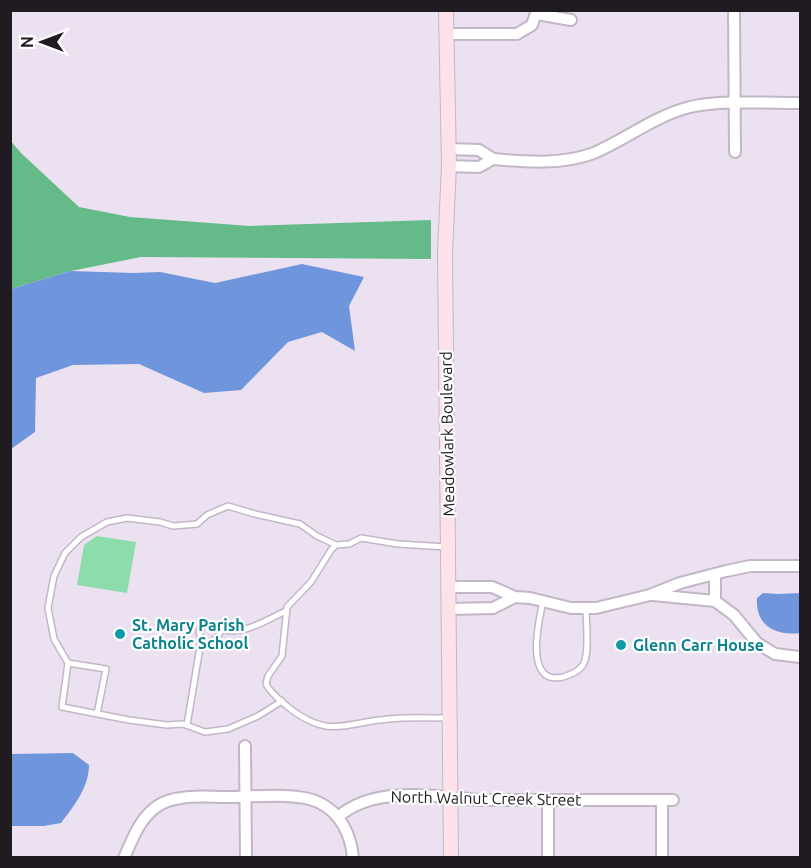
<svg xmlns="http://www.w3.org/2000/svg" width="811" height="868" viewBox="0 0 811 868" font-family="Ubuntu,sans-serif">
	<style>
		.green { fill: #8ddcac }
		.forest { fill: #64bb89 }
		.water { fill: #6f96dc }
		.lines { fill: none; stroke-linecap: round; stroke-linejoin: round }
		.lane-casing { stroke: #c2b7c7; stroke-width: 8 }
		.street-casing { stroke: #c2b7c7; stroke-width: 14 }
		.secondary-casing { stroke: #c2b7c7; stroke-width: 16 }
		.lane { stroke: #fff; stroke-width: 5 }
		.street { stroke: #fff; stroke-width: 10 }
		.secondary { stroke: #fde2ea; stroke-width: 14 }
		.culture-dot { fill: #0f9aa8; stroke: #fff; stroke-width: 2 }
		.labels { text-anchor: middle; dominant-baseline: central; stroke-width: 4.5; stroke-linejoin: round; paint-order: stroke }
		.street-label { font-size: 16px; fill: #1f1b20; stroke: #fff }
		.culture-label { font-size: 16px; font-weight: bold; fill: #0d838f; stroke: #fff; text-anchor: start }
	</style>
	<rect width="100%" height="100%" fill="#ece1f1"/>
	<polygon class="green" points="97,536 136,542 127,593 77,585 84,545"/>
	<polygon class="forest" points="10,140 21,153 79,207 130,217 250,226 431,220 431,259 141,257 71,271 11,289"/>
	<g class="water">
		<polygon points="302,264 364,277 349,306 355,351 322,332 288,342 241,390 204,393 139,364 73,365 36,378 35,432 11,449 11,289 71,271 133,273 160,272 215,283"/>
		<path d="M 763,593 L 778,594 L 800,593 L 800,633 C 776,636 755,626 757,598 Z"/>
		<path d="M 73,753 L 89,765 C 89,787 74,806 61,823 L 44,826 L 11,826 L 11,754 Z"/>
	</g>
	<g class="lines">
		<defs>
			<g id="lane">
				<path d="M 447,547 L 398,544 L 361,538 L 349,544 L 336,545 L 331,550 L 311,582 L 287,607 L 282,656 L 268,676 L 266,684 C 271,694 280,700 288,707 C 328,739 344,723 388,719 C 408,717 428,718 448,718"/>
				<path d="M 543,601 C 539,620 523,686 563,677 C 570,675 579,671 583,665 C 590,654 586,622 586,609"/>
				<polyline points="201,641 199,631 204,625 213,625 222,629"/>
				<polyline points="68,663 54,639 48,608 54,576 65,553 81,537 107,522 127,518 160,522 173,526 197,524 207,515 228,506 255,514 300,524 317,536 336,545"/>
				<polyline points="97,714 106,669 68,663 62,707 129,720 167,725 183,724 205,732 228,729 258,716 282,701"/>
				<path d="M 187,725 L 201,641 L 209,643 L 217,638 L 222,629 C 241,637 268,619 286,611"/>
			</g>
			<g id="street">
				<polyline points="734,10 735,152"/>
				<polyline points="537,14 571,20"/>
				<polyline points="446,34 517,34 532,25 537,10"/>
				<polyline points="449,149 479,150 493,159 479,167 449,166"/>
				<path d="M 493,159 C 526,162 562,165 594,153 C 627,139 654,116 690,107 C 720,100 768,103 800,103"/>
				<polyline points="715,574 715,601"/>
				<polyline points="449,587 492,587 515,597 530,598 571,608 596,608 650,595 680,583 726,571 750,566 800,566"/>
				<polyline points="653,595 715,601 734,615 757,643 775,654 800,657"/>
				<polyline points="449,609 493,608 515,597"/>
				<polyline points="245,746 246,858"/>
				<polyline points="548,800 548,858"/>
				<polyline points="662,800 662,858"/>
				<path d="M 338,817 C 374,785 435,796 479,800 L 673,800"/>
				<path d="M 124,858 C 133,838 140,817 159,805 C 166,801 173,799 181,798 C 196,795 212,797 227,797 C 251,797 297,792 318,802 C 340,812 351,834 353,858"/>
			</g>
			<polyline id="secondary" points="446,10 449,166 445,252 451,858"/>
		</defs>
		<use href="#lane" class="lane-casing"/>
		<use href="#street" class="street-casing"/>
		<use href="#secondary" class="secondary-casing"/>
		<use href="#lane" class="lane"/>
		<use href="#street" class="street"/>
		<use href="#secondary" class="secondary"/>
	</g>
	<g class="culture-dot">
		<circle cx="120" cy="634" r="6"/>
		<circle cx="621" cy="645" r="6"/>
	</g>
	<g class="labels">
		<g class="street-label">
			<text transform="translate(447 434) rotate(-91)">Meadowlark Boulevard</text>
			<text transform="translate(486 798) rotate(1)">North Walnut Creek Street</text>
		</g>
		<g class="culture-label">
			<text x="132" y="625">St. Mary Parish<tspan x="132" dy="18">Catholic School</tspan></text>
			<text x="633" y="645">Glenn Carr House</text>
		</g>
	</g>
	<rect width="811" height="868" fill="none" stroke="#1f1b20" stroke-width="24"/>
	<g transform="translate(42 42) rotate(270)" stroke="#ffffff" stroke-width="4.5" paint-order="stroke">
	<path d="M0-4.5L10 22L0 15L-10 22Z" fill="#1f1b20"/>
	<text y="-9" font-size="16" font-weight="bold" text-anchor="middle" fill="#1f1b20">N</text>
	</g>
</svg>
